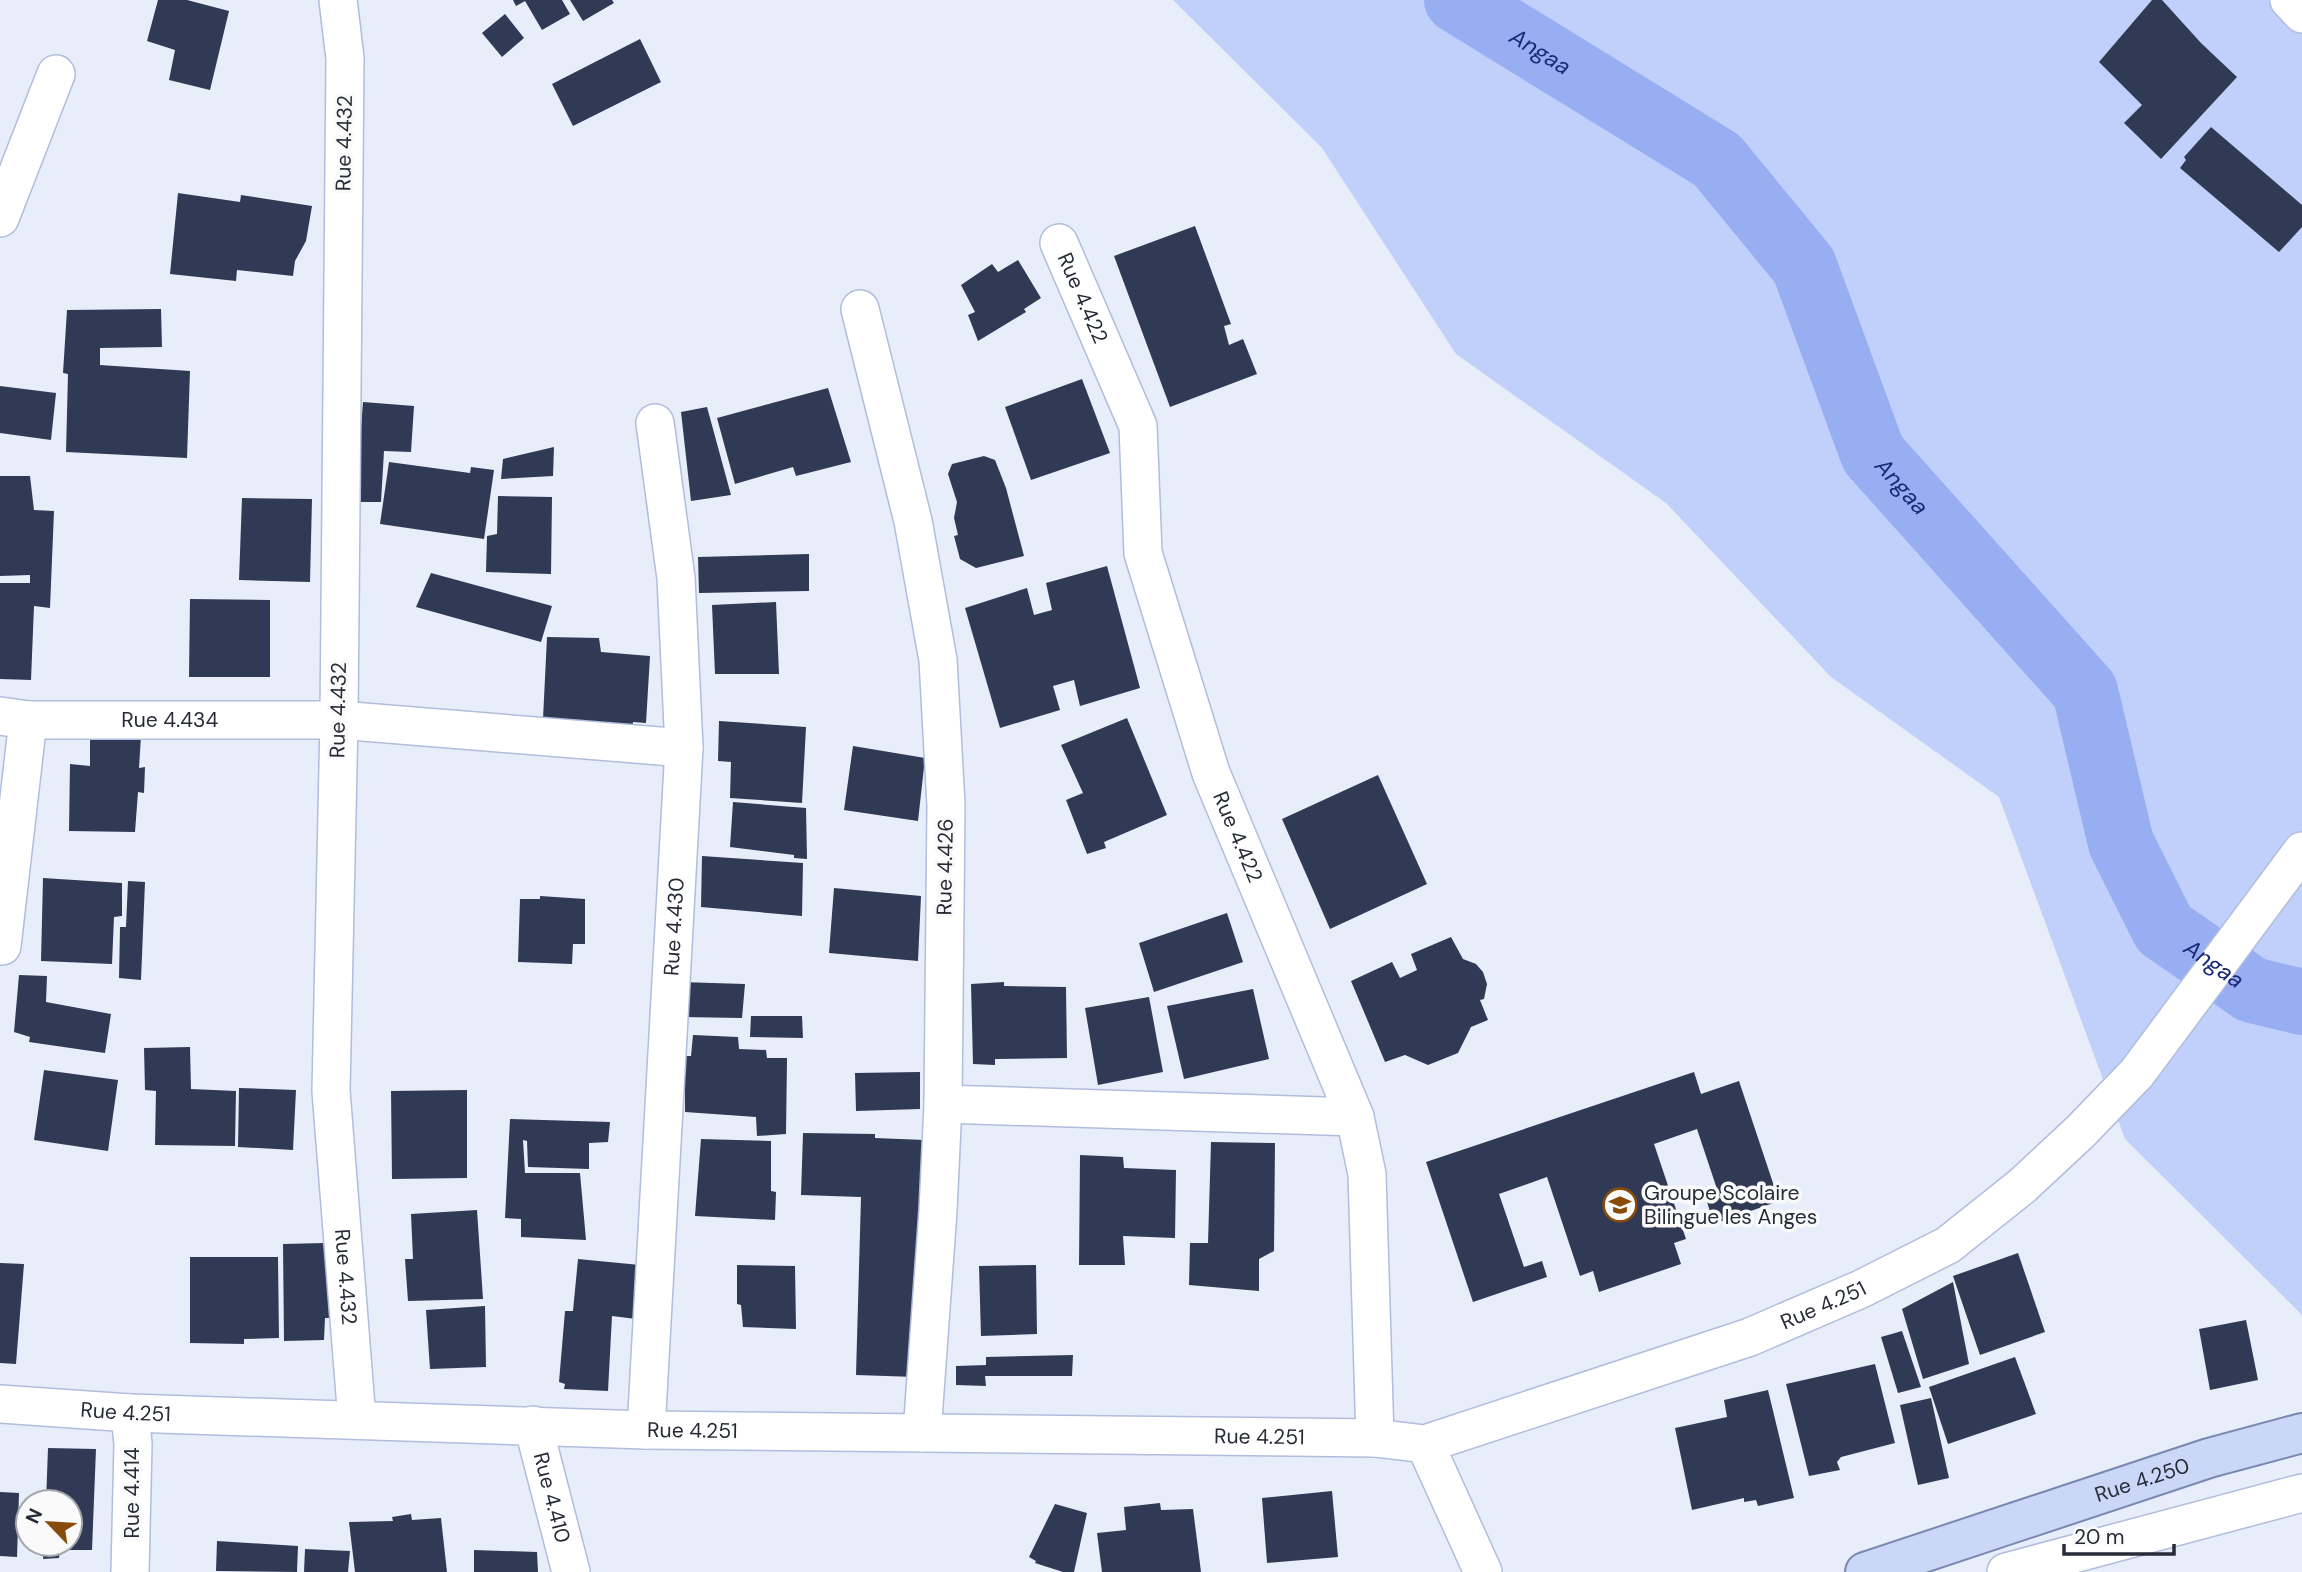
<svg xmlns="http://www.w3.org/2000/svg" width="2302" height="1572" viewBox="0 0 2302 1572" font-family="'DM Sans',sans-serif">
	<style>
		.green { fill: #c1d0fb }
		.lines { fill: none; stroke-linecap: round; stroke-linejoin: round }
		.river { stroke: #97aef2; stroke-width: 66 }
		.building { fill: #313a54 }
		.street-casing { stroke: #b1bddd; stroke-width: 40 }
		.primary-casing { stroke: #7a89b1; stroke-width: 42 }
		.street { stroke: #fff; stroke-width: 37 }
		.primary { stroke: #cbd7f7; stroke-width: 38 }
		.labels { text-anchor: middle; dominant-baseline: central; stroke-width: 7; stroke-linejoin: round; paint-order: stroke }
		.street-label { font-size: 21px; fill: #262b37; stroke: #fafafa }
		.poi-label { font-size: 21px; fill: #262b37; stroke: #fafafa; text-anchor: start }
		.water-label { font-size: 23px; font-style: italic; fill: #1b2976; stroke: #fafafa }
	</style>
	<rect width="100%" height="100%" fill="#e8edfa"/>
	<polygon class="green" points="1173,0 2302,0 2302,1315 2125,1139 1999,797 1831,677 1666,503 1456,354 1322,148"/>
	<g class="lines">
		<path class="river" id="s1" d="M 1457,0 L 1717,160 L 1804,266 L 1873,454 L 2085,691 L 2121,843 L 2164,929 L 2252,990 L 2302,1002"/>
	</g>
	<g class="building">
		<polygon points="158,0 187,0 229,11 210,90 169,80 175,50 147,41"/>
		<polygon points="513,0 562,0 570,14 542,30 525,1 516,6"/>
		<polygon points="570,0 612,0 614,3 583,21"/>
		<polygon points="2152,0 2162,0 2201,43 2237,77 2161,159 2124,123 2142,105 2099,62"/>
		<polygon points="505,14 524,38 502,57 482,33"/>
		<polygon points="640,39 661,82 573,126 552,84"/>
		<polygon points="2211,127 2302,205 2302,227 2279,252 2180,168 2186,160 2184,157"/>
		<polygon points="178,193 240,202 241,195 312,206 306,241 295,261 293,276 237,270 236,281 170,274"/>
		<polygon points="1195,226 1231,324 1224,326 1229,345 1243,339 1257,374 1170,407 1114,256"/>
		<polygon points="1018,260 1041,298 1024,309 1026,312 978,341 968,315 975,312 961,285 992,264 998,272"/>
		<polygon points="161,309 162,347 100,348 100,365 190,371 187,458 66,452 68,374 63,373 67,310"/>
		<polygon points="1082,379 1110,453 1031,480 1005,407"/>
		<polygon points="0,386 56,393 51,440 0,433"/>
		<polygon points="828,388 851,462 796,476 793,467 735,484 717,418"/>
		<polygon points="363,402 414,406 411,452 384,451 381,502 355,502"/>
		<polygon points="707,407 731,495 691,501 681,412"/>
		<polygon points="554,447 553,476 501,479 503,459"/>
		<polygon points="984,456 995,460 1006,488 1024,556 976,568 960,559 954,536 958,535 954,518 957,502 948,474 952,464"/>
		<polygon points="389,462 470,473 471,467 494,470 484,539 380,524"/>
		<polygon points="0,476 30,476 34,510 54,511 50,608 34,606 31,680 0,679 0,583 30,583 30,575 0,576"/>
		<polygon points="498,496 552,497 551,574 486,572 487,536 497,534"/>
		<polygon points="242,498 312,499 310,582 239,580"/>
		<polygon points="809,554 809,591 699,593 698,557"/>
		<polygon points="1107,566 1140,688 1080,706 1074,680 1053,686 1060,710 1000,728 965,608 1027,588 1034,615 1052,610 1046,583"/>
		<polygon points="431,573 552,606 541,642 416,607"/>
		<polygon points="190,599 270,600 270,677 189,677"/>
		<polygon points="776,602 779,674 715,674 712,605"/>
		<polygon points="547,637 599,638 601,652 650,656 646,723 633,722 632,740 543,719"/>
		<polygon points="1127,718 1167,815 1104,842 1106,848 1087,854 1066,800 1083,793 1061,745"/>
		<polygon points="719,721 806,727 802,803 730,798 731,762 718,761"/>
		<polygon points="90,735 141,736 139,768 145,767 144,793 138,792 135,832 69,831 70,764 90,766"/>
		<polygon points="853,746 925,758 918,821 844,810"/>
		<polygon points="1378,775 1427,884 1330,929 1282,819"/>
		<polygon points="733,802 806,808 807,859 794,858 794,855 730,847"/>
		<polygon points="702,856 803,863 802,916 701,907"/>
		<polygon points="43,878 122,883 122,916 114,917 112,964 41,961"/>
		<polygon points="128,881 145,882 141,980 119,978 120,927 126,927"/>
		<polygon points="834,888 921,896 918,961 829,953"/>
		<polygon points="540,896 585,899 585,944 573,944 572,964 518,962 520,899 540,899"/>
		<polygon points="1227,913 1243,962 1154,992 1139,943"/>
		<polygon points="1451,937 1463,959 1476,964 1483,972 1487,984 1484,999 1480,1000 1488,1020 1471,1027 1458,1053 1428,1065 1405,1055 1385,1062 1351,981 1392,962 1400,978 1417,970 1411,954"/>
		<polygon points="19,975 47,976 46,1002 111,1014 105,1053 29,1042 30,1037 14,1032"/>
		<polygon points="680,982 745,984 742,1018 681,1017"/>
		<polygon points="1004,982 1004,986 1066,987 1067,1058 995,1059 995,1065 973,1064 971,984"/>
		<polygon points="1253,989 1269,1059 1184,1079 1167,1006"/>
		<polygon points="1149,997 1163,1072 1098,1085 1085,1008"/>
		<polygon points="751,1016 802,1016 803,1038 750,1037"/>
		<polygon points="693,1035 738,1037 739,1049 766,1050 767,1058 787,1058 786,1134 757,1136 756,1117 685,1112 685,1056 691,1056"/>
		<polygon points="190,1047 191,1089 236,1091 235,1146 155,1145 156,1091 145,1090 144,1048"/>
		<polygon points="44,1070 118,1080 108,1151 34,1140"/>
		<polygon points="920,1072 920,1109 856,1111 855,1073"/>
		<polygon points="1694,1072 1701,1094 1739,1081 1779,1201 1714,1224 1707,1202 1720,1198 1697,1129 1654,1144 1686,1239 1674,1243 1681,1264 1599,1292 1593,1271 1580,1276 1547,1177 1499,1194 1524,1267 1542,1261 1547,1277 1473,1302 1426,1162"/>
		<polygon points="239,1088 296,1090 293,1150 238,1147"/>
		<polygon points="467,1090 467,1178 392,1179 391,1091"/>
		<polygon points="510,1119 610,1122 608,1142 589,1143 589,1169 528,1167 527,1141 523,1140 525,1173 580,1173 586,1240 521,1237 521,1219 505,1218"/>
		<polygon points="803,1133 875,1134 875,1138 925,1140 916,1377 856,1375 861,1197 801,1195"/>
		<polygon points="701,1139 771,1141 771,1191 776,1192 775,1220 695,1216"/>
		<polygon points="1211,1142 1275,1143 1274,1251 1259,1259 1259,1291 1189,1285 1190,1243 1208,1243"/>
		<polygon points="1080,1155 1123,1157 1124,1168 1176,1170 1175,1238 1123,1236 1125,1265 1079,1265"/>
		<polygon points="477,1210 483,1299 408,1301 405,1259 413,1259 411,1214"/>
		<polygon points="325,1243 325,1265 332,1265 333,1318 325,1318 324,1340 284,1341 283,1244"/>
		<polygon points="2018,1253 2045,1332 1980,1355 1953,1276"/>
		<polygon points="190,1257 278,1257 279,1338 244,1339 244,1344 190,1343"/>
		<polygon points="578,1259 640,1265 636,1319 612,1316 608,1391 564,1389 565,1384 559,1382 565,1311 573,1311"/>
		<polygon points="0,1263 24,1264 16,1364 0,1363"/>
		<polygon points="737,1265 795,1266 796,1329 743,1327 741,1305 737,1304"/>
		<polygon points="1036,1265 1037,1334 981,1336 979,1266"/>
		<polygon points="1953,1282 1969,1364 1923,1379 1902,1309"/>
		<polygon points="485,1306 486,1367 430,1369 426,1310"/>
		<polygon points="2246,1320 2258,1380 2210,1390 2199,1329"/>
		<polygon points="1902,1331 1921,1387 1898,1393 1881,1337"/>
		<polygon points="1073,1355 1072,1376 985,1376 986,1386 956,1385 956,1366 986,1365 986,1357"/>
		<polygon points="2015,1357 2036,1414 1948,1444 1929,1387"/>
		<polygon points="1875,1364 1895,1443 1841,1457 1837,1462 1840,1470 1809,1476 1786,1384"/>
		<polygon points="1768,1390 1794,1498 1758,1506 1756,1500 1744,1502 1744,1498 1692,1510 1675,1428 1727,1417 1724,1400"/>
		<polygon points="1931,1398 1949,1478 1918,1485 1900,1405"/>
		<polygon points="48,1448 96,1449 92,1550 60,1550 59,1558 43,1559 44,1544 70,1544 70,1502 46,1502"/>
		<polygon points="1332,1491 1338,1557 1267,1563 1262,1498"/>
		<polygon points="0,1492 19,1493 17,1557 0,1556"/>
		<polygon points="1160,1503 1161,1510 1193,1509 1201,1572 1102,1572 1097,1533 1126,1530 1124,1507"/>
		<polygon points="1055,1504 1087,1513 1074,1572 1063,1572 1035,1563 1036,1561 1029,1557"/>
		<polygon points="411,1514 412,1520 441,1518 447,1572 355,1572 349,1522 393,1521 392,1517"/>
		<polygon points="217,1541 298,1546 297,1572 216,1571"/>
		<polygon points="305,1549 350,1551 348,1572 304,1572"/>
		<polygon points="474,1550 537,1552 538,1572 474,1572"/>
	</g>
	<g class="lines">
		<defs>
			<g id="street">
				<path id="s2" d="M 338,0 L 345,58 L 339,720 L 331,1091 L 357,1420"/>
				<polyline points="2289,0 2302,14"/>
				<polyline points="0,218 56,74"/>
				<path id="s3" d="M 1059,243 L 1138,426 L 1143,553 L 1211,773 L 1355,1117 L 1367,1174 L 1375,1438"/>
				<polyline points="860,309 913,521 938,660 946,805 943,1104 938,1211 922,1433"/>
				<path id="s4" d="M 0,716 L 28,720 L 339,720 L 684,748"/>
				<polyline points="2,946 28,720"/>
				<polyline points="943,1104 1355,1117"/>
				<path id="s5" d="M 0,1404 L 130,1413 L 646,1430 L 1375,1438 L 1425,1444 L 1750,1337 L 1861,1289 L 1948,1245 L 2022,1186 L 2081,1131 L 2137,1073 L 2302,851"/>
				<polyline points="130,1413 133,1444 130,1572"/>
				<path id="s6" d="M 533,1425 L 571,1572"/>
				<path id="s7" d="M 646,1430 L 684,748 L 676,578 L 655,423"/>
				<polyline points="1425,1444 1483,1572"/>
				<polyline points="2006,1572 2302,1493"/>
			</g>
			<g id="primary">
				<path id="s8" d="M 1865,1572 L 2209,1458 L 2302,1433"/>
			</g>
		</defs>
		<use href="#street" class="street-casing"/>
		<use href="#primary" class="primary-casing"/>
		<use href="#street" class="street"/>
		<use href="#primary" class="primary"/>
	</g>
	<defs>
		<symbol id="school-ring" viewBox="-11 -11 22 22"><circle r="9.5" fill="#fafafa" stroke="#884b09" stroke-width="1.5"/><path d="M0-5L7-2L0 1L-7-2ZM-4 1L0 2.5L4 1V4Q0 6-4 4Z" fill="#884b09"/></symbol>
	</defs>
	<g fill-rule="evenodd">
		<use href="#school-ring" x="1601" y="1186" width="38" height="38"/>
	</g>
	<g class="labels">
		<g class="street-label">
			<text transform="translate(344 143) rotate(-89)">Rue 4.432</text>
			<text stroke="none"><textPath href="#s3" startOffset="60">Rue 4.422</textPath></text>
			<text transform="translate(338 710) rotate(-89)">Rue 4.432</text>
			<text stroke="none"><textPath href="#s4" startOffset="170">Rue 4.434</textPath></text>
			<text stroke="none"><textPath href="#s3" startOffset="626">Rue 4.422</textPath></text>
			<text transform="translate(945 867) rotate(-89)">Rue 4.426</text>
			<text stroke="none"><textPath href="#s7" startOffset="504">Rue 4.430</textPath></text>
			<text stroke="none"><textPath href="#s2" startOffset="1278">Rue 4.432</textPath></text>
			<text stroke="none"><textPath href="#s5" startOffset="1848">Rue 4.251</textPath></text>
			<text stroke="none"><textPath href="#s5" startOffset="126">Rue 4.251</textPath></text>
			<text stroke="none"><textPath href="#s5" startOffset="693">Rue 4.251</textPath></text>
			<text stroke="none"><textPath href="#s5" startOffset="1260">Rue 4.251</textPath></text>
			<text stroke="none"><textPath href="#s8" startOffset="292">Rue 4.250</textPath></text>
			<text transform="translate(132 1493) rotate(-90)">Rue 4.414</text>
			<text stroke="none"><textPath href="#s6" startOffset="75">Rue 4.410</textPath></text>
		</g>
		<g class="poi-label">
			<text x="1644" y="1193">Groupe Scolaire<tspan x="1644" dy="24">Bilingue les Anges</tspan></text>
		</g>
		<g class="water-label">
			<text stroke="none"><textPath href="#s1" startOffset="98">Angaa</textPath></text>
			<text stroke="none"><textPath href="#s1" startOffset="686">Angaa</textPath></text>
			<text stroke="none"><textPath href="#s1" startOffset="1274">Angaa</textPath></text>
		</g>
	</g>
	<g transform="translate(49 1523) rotate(295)"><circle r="33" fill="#fafafa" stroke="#a5a7ac" stroke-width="2"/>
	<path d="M0-5L12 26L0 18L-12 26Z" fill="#884b09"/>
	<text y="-10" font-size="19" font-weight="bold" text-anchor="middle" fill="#262b37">N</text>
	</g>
	<path d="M2064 1544v10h110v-10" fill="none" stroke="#262b37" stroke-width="3.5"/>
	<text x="2074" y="1544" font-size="21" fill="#262b37" stroke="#fafafa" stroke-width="5" paint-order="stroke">20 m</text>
</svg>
